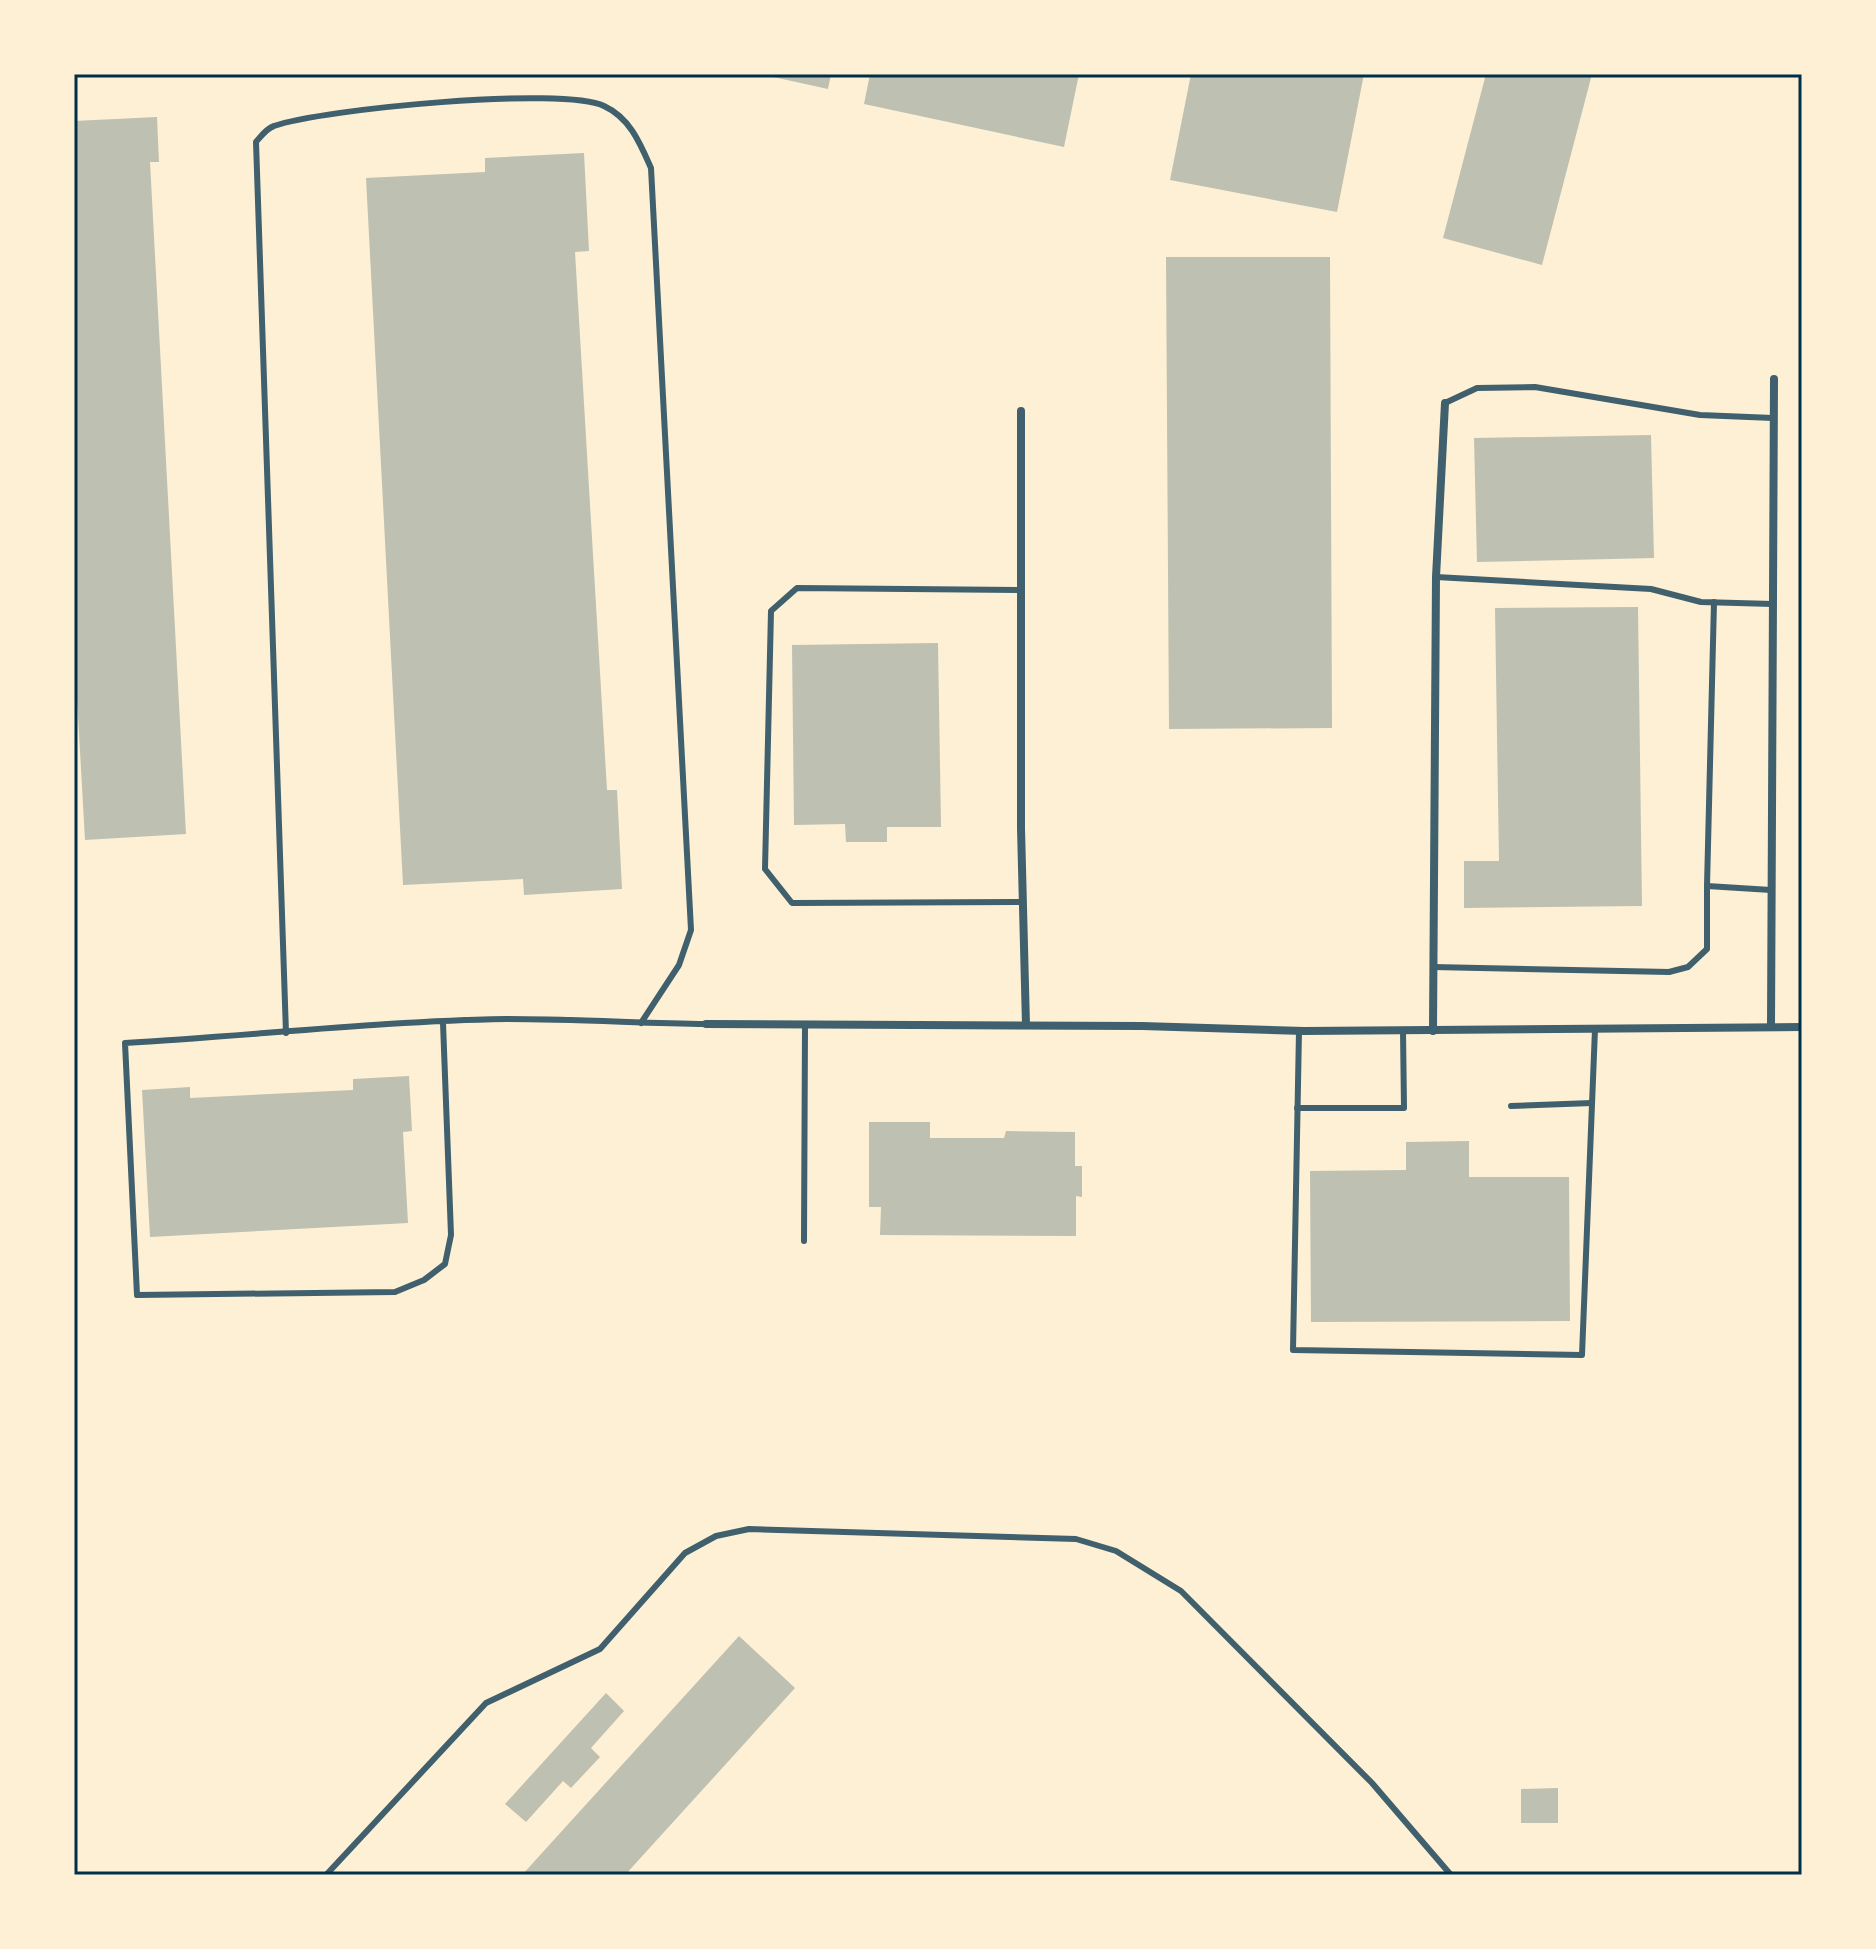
<svg xmlns="http://www.w3.org/2000/svg" width="1876" height="1949" viewBox="0 0 1876 1949" font-family="'Noto Sans',sans-serif">
	<style>
		.building { fill: #bec0b2 }
		.lines { fill: none; stroke-linecap: round; stroke-linejoin: round }
		.service { stroke: #3f606c; stroke-width: 6 }
		.minor { stroke: #3f606c; stroke-width: 8 }
		.neatline { fill: none; stroke: #003049; stroke-width: 3 }
	</style>
	<rect width="100%" height="100%" fill="#fdf0d5"/>
	<g class="building">
		<polygon points="760,74 831,74 828,89"/>
		<polygon points="870,74 1079,74 1064,147 864,104"/>
		<polygon points="1191,74 1364,74 1337,212 1170,180"/>
		<polygon points="1486,74 1592,74 1542,265 1443,238"/>
		<polygon points="157,117 159,162 150,162 186,834 85,840 74,645 74,121"/>
		<polygon points="584,153 589,251 575,252 607,790 617,790 622,889 524,895 523,879 403,885 366,178 485,172 485,158"/>
		<polygon points="1166,257 1330,257 1332,728 1169,729"/>
		<polygon points="1651,435 1654,558 1477,562 1474,438"/>
		<polygon points="1638,607 1642,906 1464,908 1464,861 1499,861 1495,608"/>
		<polygon points="938,643 941,827 887,827 887,842 846,842 845,824 794,825 792,645"/>
		<polygon points="409,1076 412,1131 403,1132 408,1223 150,1237 142,1090 190,1087 190,1098 353,1090 353,1079"/>
		<polygon points="869,1122 930,1122 930,1138 1004,1138 1006,1131 1075,1132 1075,1166 1082,1166 1082,1197 1076,1196 1076,1236 880,1235 881,1207 869,1207"/>
		<polygon points="1469,1141 1469,1177 1569,1177 1570,1321 1311,1322 1310,1171 1406,1170 1406,1142"/>
		<polygon points="739,1636 795,1688 625,1875 522,1875"/>
		<polygon points="606,1693 624,1711 591,1748 600,1757 571,1788 563,1781 526,1822 505,1804"/>
		<polygon points="1558,1788 1558,1823 1521,1823 1521,1789"/>
	</g>
	<g class="lines">
		<g class="service">
			<polyline points="1445,403 1477,388 1535,387 1700,415 1773,418"/>
			<polyline points="1436,577 1651,589 1701,602 1773,604"/>
			<polyline points="1021,590 797,588 771,611 765,869 792,903 1023,902"/>
			<polyline points="1707,886 1714,602"/>
			<polyline points="1433,967 1669,972 1688,967 1707,949 1707,886 1771,890"/>
			<path d="M 443,1023 L 451,1235 L 445,1264 L 424,1280 L 395,1292 L 137,1295 L 125,1043 C 250,1036 381,1021 506,1019 C 573,1019 640,1023 706,1024"/>
			<polyline points="1299,1031 1293,1350 1582,1355 1595,1029"/>
			<path d="M 286,1033 L 256,142 C 261,136 267,128 274,126 C 322,109 563,86 604,106 C 630,118 640,143 651,168 L 691,930 L 679,965 L 641,1023"/>
			<polyline points="1511,1106 1592,1103"/>
			<polyline points="1297,1108 1404,1108 1403,1031"/>
			<polyline points="804,1241 805,1026"/>
			<polyline points="326,1875 486,1703 600,1649 685,1553 716,1536 749,1529 1076,1539 1116,1551 1181,1591 1372,1783 1451,1875"/>
		</g>
		<g class="minor">
			<polyline points="1021,411 1021,828 1026,1025"/>
			<polyline points="706,1024 1142,1026 1304,1031 1802,1027"/>
			<polyline points="1771,1026 1774,379"/>
			<polyline points="1433,1031 1436,577 1445,403"/>
		</g>
	</g>
	<rect width="1876" height="1949" fill="none" stroke="#fdf0d5" stroke-width="152"/>
	<rect x="76" y="76" width="1724" height="1797" class="neatline"/>
</svg>
